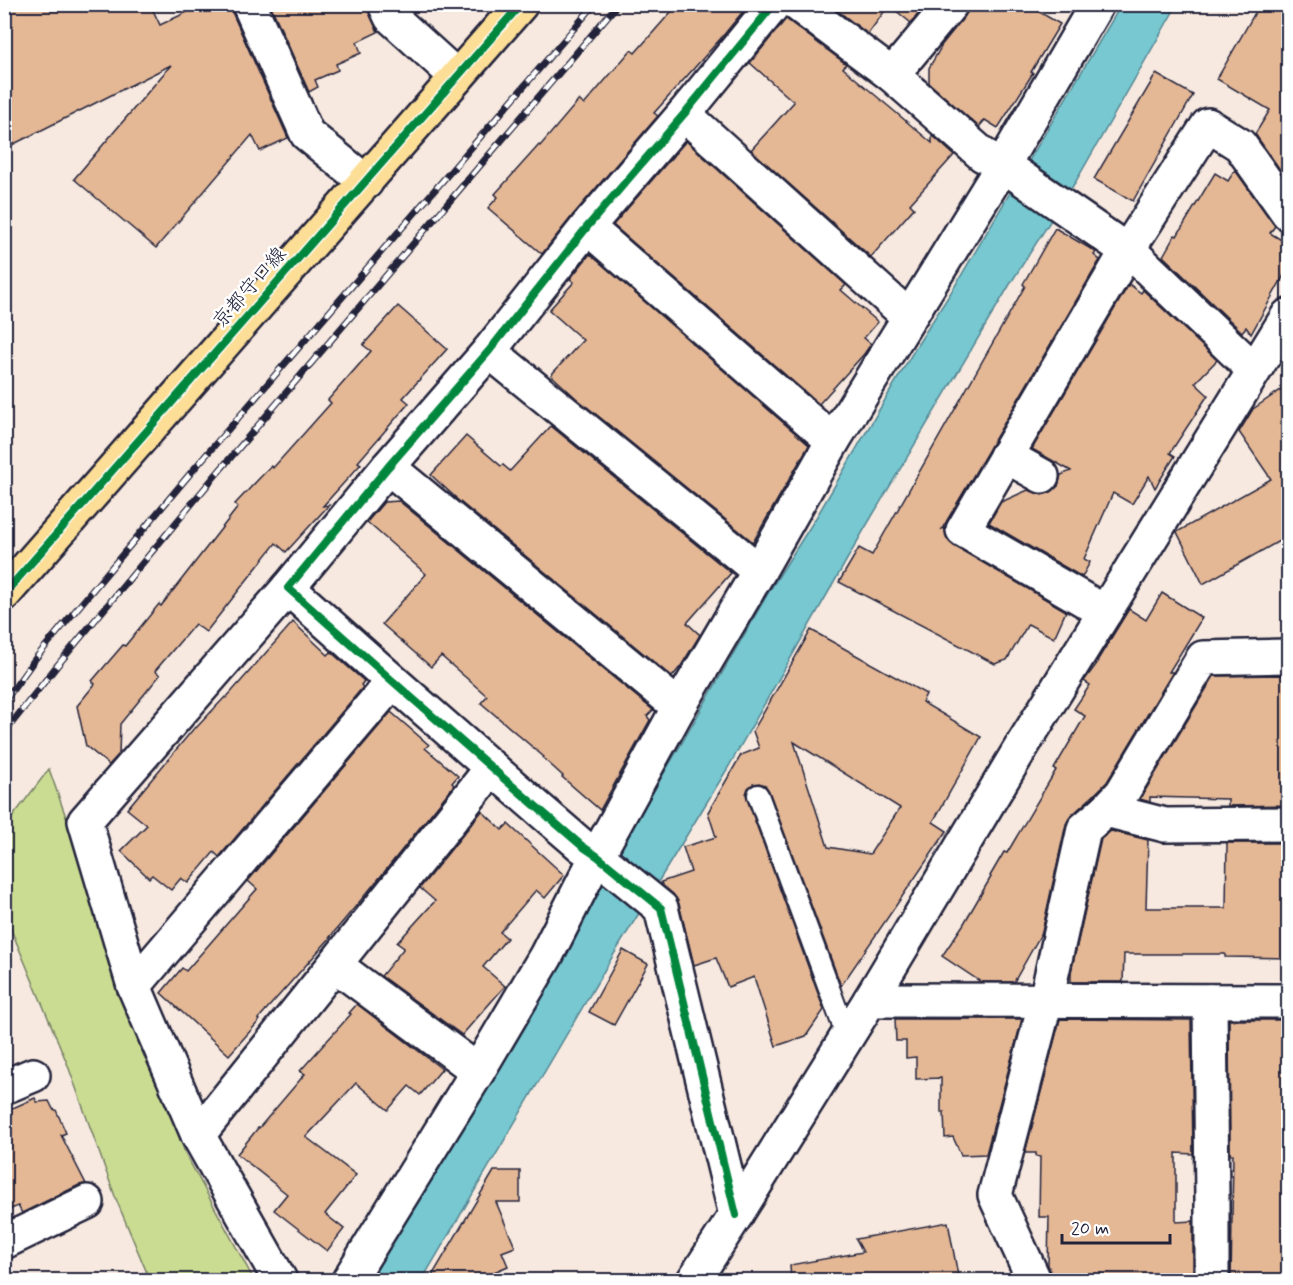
<svg xmlns="http://www.w3.org/2000/svg" width="1293" height="1285" viewBox="0 0 1293 1285" font-family="Mynerve,'Klee One',sans-serif">
	<style>
		.green { fill: #cadc91; stroke: #767f66; stroke-width: 1.5 }
		.water { fill: #77c8d0; stroke: #558694; stroke-width: 1.5 }
		.building { fill: #e4b795; stroke: #22223b; stroke-width: 1.5; fill-rule: evenodd }
		.lines { fill: none; stroke-linecap: round; stroke-linejoin: round }
		.lane-casing { stroke: #22223b; stroke-width: 24 }
		.street-casing { stroke: #22223b; stroke-width: 38 }
		.primary-casing { stroke: #22223b; stroke-width: 38 }
		.lane { stroke: #fff; stroke-width: 20 }
		.street { stroke: #fff; stroke-width: 33 }
		.primary { stroke: #fcde96; stroke-width: 33 }
		.rail-casing { stroke: #22223b; stroke-width: 7 }
		.rail { stroke: #fff; stroke-width: 4.5; stroke-dasharray: 14; stroke-linecap: butt }
		.cycleway-casing { stroke: #fff; stroke-width: 11 }
		.cycleway { stroke: #00873e; stroke-width: 8 }
		.labels { text-anchor: middle; dominant-baseline: central; stroke-width: 5; stroke-linejoin: round; paint-order: stroke }
		.street-label { font-size: 20px; fill: #22223b; stroke: #fff }
	</style>
	<rect width="100%" height="100%" fill="#f7e9df"/>
	<filter id="ink" filterUnits="userSpaceOnUse"><feTurbulence type="fractalNoise" baseFrequency=".0167" numOctaves="2"/><feDisplacementMap in="SourceGraphic" scale="12" xChannelSelector="R" yChannelSelector="G"/><feConvolveMatrix kernelMatrix="1 2 1 2 8 2 1 2 1" color-interpolation-filters="sRGB"/></filter>
	<g filter="url(#ink)">
		<polygon class="green" points="49,769 185,1153 254,1280 150,1280 116,1199 67,1063 5,915 4,828"/>
		<polygon class="water" points="1121,5 1177,5 1076,181 1012,281 865,528 729,766 611,959 422,1280 364,1280 680,746 770,590 817,516 916,347 955,286"/>
		<g class="building">
			<polygon points="4,4 150,4 160,25 204,4 231,4 232,12 288,138 260,151 252,135 156,248 74,179 171,65 4,149"/>
			<polygon points="270,4 365,4 378,32 357,42 361,53 336,64 338,70 315,80 318,87 309,92"/>
			<polygon points="678,4 749,4 722,37 654,113 658,116 573,215 542,254 488,208 498,197 495,194 539,145 540,146 579,100 584,105 631,50 635,53"/>
			<polygon points="829,4 926,4 911,23 889,5 868,34"/>
			<polygon points="969,4 1026,4 1060,24 1031,72 1033,73 998,128 985,120 979,127 929,83 929,68 941,47 940,47 965,16"/>
			<polygon points="1260,4 1288,4 1288,181 1255,134 1270,110 1217,79"/>
			<polygon points="786,19 846,64 843,68 932,143 932,135 954,155 910,204 914,208 871,257 751,150 794,102 750,63"/>
			<polygon points="1156,74 1193,95 1133,201 1094,179"/>
			<polygon points="686,141 846,285 841,290 878,322 864,338 871,344 864,354 819,404 613,225"/>
			<polygon points="1235,170 1275,226 1270,233 1288,244 1288,268 1251,334 1246,327 1242,332 1163,256 1175,235 1177,236 1215,173 1228,181"/>
			<polygon points="1055,228 1096,252 1094,255 1100,260 942,529 945,528 947,539 954,546 1066,611 1054,638 1028,624 1007,660 995,664 839,582 859,548 872,555 1025,286 1023,284"/>
			<polygon points="590,254 809,445 753,542 576,398 551,375 583,340 549,310 574,282 570,279"/>
			<polygon points="1129,284 1141,293 1143,290 1217,360 1195,383 1208,395 1170,453 1175,456 1155,488 1149,476 1132,504 1113,493 1084,559 1090,562 1082,577 989,523 1001,502 1028,490 1042,495 1051,492 1058,486 1061,475 1071,471 1032,449"/>
			<polygon points="398,306 447,349 403,398 409,403 358,462 361,464 323,506 329,505 286,552 276,543 206,632 195,624 155,671 160,675 120,724 119,754 109,765 86,746 77,706 95,684 92,681 123,645 125,646 159,604 161,606 238,507 235,504 271,466 273,468 331,403 328,400 371,351 363,345"/>
			<polygon points="1288,385 1288,536 1203,584 1177,532 1271,479 1239,432 1253,409"/>
			<polygon points="551,426 731,573 687,623 700,635 681,666 672,677 454,497 455,497 431,475 466,436 501,466 503,465 510,471"/>
			<polygon points="399,501 653,710 647,716 650,720 600,810 562,777 563,776 543,758 544,757 481,703 487,696 441,656 431,667 382,624 426,574 367,522 384,502"/>
			<polygon points="1162,593 1202,618 1169,672 1173,672 1107,782 1093,796 1072,815 1066,824 1042,932 1014,982 981,982 942,956 963,925 991,877 990,876 1004,852 1007,853 1056,770 1054,769 1085,716 1074,709 1090,685 1084,681 1098,662 1097,661 1129,609 1146,620"/>
			<polygon points="293,622 328,655 331,652 364,681 361,685 363,687 219,857 214,852 188,883 181,878 171,890 152,875 149,878 121,851 147,825 127,809 195,727 196,728 225,697 226,698"/>
			<path d="M 811,630 L 926,694 L 922,702 L 981,737 L 933,822 L 947,831 L 841,986 L 769,791 L 765,785 L 759,783 L 753,784 L 748,788 L 746,794 L 747,799 L 824,1010 L 806,1036 L 776,1046 L 754,977 L 728,987 L 716,958 L 694,965 L 679,904 L 673,894 L 662,885 L 661,882 L 691,872 L 683,847 L 716,837 L 708,812 L 741,755 L 759,748 L 753,731 ZM 794,742 L 900,808 L 870,854 L 828,847 Z"/>
			<polygon points="1288,675 1287,805 1228,806 1228,799 1150,797 1150,802 1140,799 1214,676"/>
			<polygon points="391,712 429,745 425,748 458,776 452,783 454,785 381,876 330,937 331,937 258,1019 260,1020 229,1055 161,993 182,968 186,971 257,889 248,881"/>
			<polygon points="482,811 502,830 508,824 564,875 545,898 536,890 500,932 507,938 483,967 505,986 462,1035 381,976 404,948 397,943 435,901 420,888"/>
			<polygon points="1111,831 1148,840 1146,908 1226,908 1227,843 1288,843 1287,958 1225,957 1225,954 1124,954 1123,982 1071,982 1071,972 1101,839"/>
			<polygon points="623,950 648,964 614,1025 589,1012"/>
			<polygon points="357,1004 442,1069 420,1095 409,1086 388,1110 356,1083 306,1137 356,1175 325,1214 344,1229 327,1251 274,1210 287,1194 237,1154 258,1128 259,1128 305,1074 300,1071 351,1014 349,1013"/>
			<polygon points="895,1019 1022,1019 986,1154 961,1155 953,1137 945,1138 944,1112 941,1112 941,1078 916,1079 916,1057 906,1058 906,1041 896,1041"/>
			<polygon points="1060,1019 1191,1020 1193,1154 1176,1153 1176,1222 1193,1221 1193,1281 1053,1281 1051,1273 1048,1265 1049,1217 1039,1217 1040,1157 1036,1156 1036,1153 1025,1153"/>
			<polygon points="1229,1020 1288,1020 1288,1149 1286,1149 1284,1281 1231,1281 1233,1154 1230,1154"/>
			<polygon points="35,1098 37,1102 49,1101 53,1109 56,1110 66,1133 61,1135 86,1184 79,1185 22,1213 18,1206 4,1212 4,1112"/>
			<polygon points="494,1171 520,1171 520,1202 496,1202 515,1247 502,1252 508,1266 494,1272 498,1281 429,1281"/>
			<polygon points="948,1222 959,1281 791,1281 790,1265 863,1252 856,1239"/>
		</g>
		<g class="lines">
			<defs>
				<polyline id="lane" points="758,795 847,1037"/>
				<g id="street">
					<polyline points="249,4 307,134 366,182"/>
					<polyline points="385,4 391,17 457,77"/>
					<polyline points="797,4 892,75 983,155 1003,165 1136,257 1254,370"/>
					<polyline points="892,75 951,4"/>
					<polyline points="684,114 909,317"/>
					<polyline points="587,227 833,441"/>
					<polyline points="489,351 759,571"/>
					<polyline points="1006,456 1042,476"/>
					<polyline points="388,467 679,707"/>
					<polyline points="1105,612 963,530 1127,251 1208,125 1240,145 1288,213"/>
					<polyline points="1106,810 1165,825 1288,824"/>
					<polyline points="335,965 478,1071"/>
					<polyline points="134,986 392,682"/>
					<polyline points="870,1000 1288,1001"/>
					<polyline points="1210,1001 1212,1200 1212,1280"/>
					<polyline points="4,1087 33,1075"/>
					<polyline points="198,1135 492,768"/>
					<path d="M 736,1215 L 661,908 L 597,856 L 582,846 C 483,761 385,675 288,588 L 388,467 L 489,351 L 587,227 L 684,114 L 774,4"/>
					<polyline points="4,1242 87,1202"/>
					<polyline points="280,1280 198,1135 134,986 85,821 288,588"/>
					<polyline points="349,1280 478,1071 546,956 597,856 679,707 759,571 833,441 1003,165 1097,4"/>
					<polyline points="694,1280 736,1215 870,1000 1022,746 1288,316"/>
					<polyline points="1034,1280 995,1195 1046,1000 1084,829 1106,810 1122,793 1203,658 1288,656"/>
				</g>
				<polyline id="primary" points="4,594 521,4"/>
			</defs>
			<use href="#lane" class="lane-casing"/>
			<use href="#street" class="street-casing"/>
			<use href="#primary" class="primary-casing"/>
			<use href="#lane" class="lane"/>
			<use href="#street" class="street"/>
			<use href="#primary" class="primary"/>
			<defs>
				<g id="rail">
					<polyline points="4,702 35,659 194,469 595,4"/>
					<polyline points="4,733 56,667 214,477 618,4"/>
				</g>
			</defs>
			<use href="#rail" class="rail-casing"/>
			<use href="#rail" class="rail"/>
			<defs>
				<g id="cycleway">
					<polyline points="4,594 521,4"/>
					<path d="M 736,1215 L 661,908 L 597,856 L 582,846 C 483,761 385,675 288,588 L 388,467 L 489,351 L 587,227 L 684,114 L 774,4"/>
				</g>
			</defs>
			<use href="#cycleway" class="cycleway-casing"/>
			<use href="#cycleway" class="cycleway"/>
		</g>
	</g>
	<g class="labels">
		<g class="street-label">
			<text transform="translate(250 288) rotate(-49)">京都守口線</text>
		</g>
	</g>
	<rect width="1293" height="1285" fill="none" stroke="#fff" stroke-width="24"/>
	<rect x="12" y="12" width="1269" height="1261" fill="none" stroke="#22223b" stroke-width="2" filter="url(#ink)"/>
	<path d="M1062 1234v9h108v-9" fill="none" stroke="#22223b" stroke-width="3"/>
	<text x="1071" y="1234" font-size="18" fill="#22223b" stroke="#ffffff" stroke-width="4.5" paint-order="stroke">20 m</text>
</svg>
